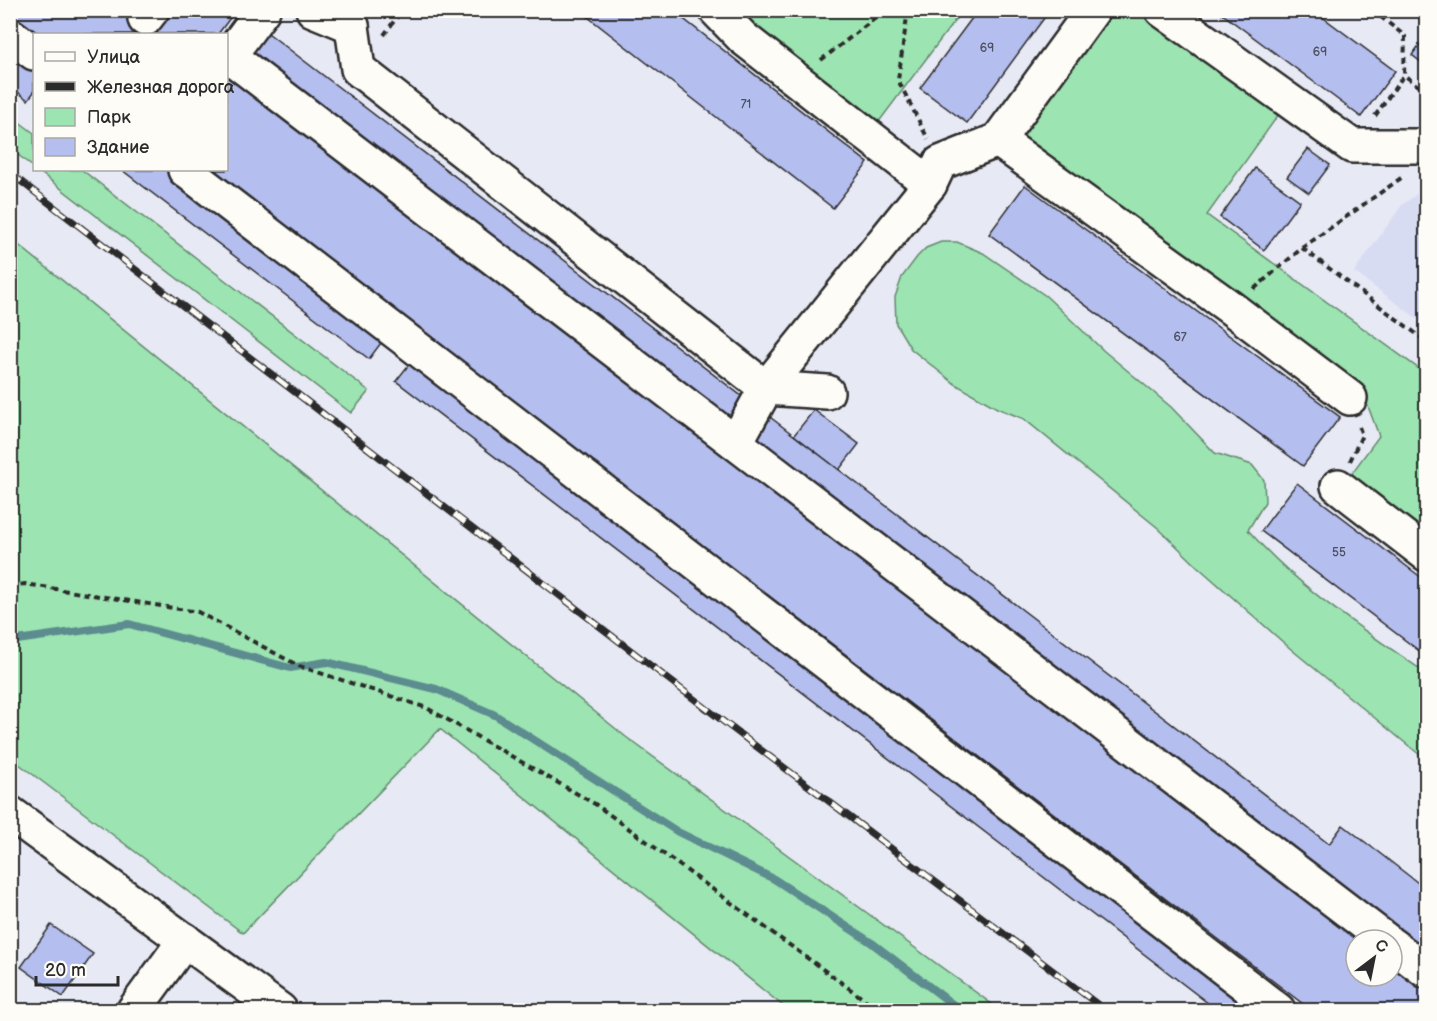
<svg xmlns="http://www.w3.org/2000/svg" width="1437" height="1021" viewBox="0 0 1437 1021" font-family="'Balsamiq Sans',sans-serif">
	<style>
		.built { fill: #d8dcf3 }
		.green { fill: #9ce4b1; stroke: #64886e; stroke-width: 1.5 }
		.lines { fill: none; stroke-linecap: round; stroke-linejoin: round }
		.stream { stroke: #5b8c8f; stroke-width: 8 }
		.building { fill: #b4beef; stroke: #2b2b2b; stroke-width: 1.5 }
		.minor-casing { stroke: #2b2b2b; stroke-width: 38 }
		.path { stroke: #2b2b2b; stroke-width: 4; stroke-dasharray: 6 4.5; stroke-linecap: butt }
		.minor { stroke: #fdfcf7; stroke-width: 33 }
		.rail-casing { stroke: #2b2b2b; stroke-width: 7 }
		.rail { stroke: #fdfcf7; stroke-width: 4.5; stroke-dasharray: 14; stroke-linecap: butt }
		.labels { text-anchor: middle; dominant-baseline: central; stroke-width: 4.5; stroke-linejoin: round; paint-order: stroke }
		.number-label { font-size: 12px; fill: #4d505c }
	</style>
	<rect width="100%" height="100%" fill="#e7e9f5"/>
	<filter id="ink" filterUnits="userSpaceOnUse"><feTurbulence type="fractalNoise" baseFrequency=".0167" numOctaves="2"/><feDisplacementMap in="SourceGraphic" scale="12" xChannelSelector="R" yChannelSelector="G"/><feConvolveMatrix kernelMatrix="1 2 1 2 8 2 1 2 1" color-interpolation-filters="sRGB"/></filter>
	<g filter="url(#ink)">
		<polygon class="built" points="1426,187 1426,325 1354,272 1402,205"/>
		<g class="green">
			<polygon points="735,11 962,11 878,123"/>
			<polygon points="1098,11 1151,11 1284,107 1207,215 1426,374 1426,539 1346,481 1379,436 1362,390 1009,135"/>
			<polygon points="10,115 34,133 34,168 11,149"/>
			<polygon points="37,170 82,170 369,391 351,413"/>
			<polygon points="10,238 626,737 1000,1010 788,1010 440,729 243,933 11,758"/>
			<path d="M 941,242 L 957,242 L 983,253 L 1046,296 L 1104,351 L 1171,407 L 1215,453 L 1252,465 L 1264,480 L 1265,502 L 1248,530 C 1298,588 1364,630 1426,673 L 1426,760 L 1292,650 L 1198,567 L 1158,528 L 1024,419 L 997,408 L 955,384 L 911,349 L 896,324 L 895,297 L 902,277 L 917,257 L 926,248 Z"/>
		</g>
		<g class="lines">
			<polyline class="stream" points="10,641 129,624 290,668 326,662 436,689 495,715 678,832 774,879 872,943 960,1010"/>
		</g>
		<g class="building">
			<polygon points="10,10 131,10 126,17 149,34 35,34 10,16"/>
			<polygon points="169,10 236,10 218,34 151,34"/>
			<polygon points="579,10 672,10 868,163 833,208"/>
			<polygon points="978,10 1050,10 967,123 920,88"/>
			<polygon points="1217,10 1313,10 1395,71 1361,117"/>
			<polygon points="264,30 744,398 725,423 244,55"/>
			<polygon points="1426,36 1426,66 1412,55"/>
			<polygon points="10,49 34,67 34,92 28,100 10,86"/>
			<polygon points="226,65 1371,940 1356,940 1356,976 1392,976 1392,956 1426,982 1426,1010 1311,1010 211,170 226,170"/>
			<polygon points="1308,149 1330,165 1309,193 1287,177"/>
			<polygon points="1255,168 1300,201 1264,250 1220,217"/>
			<polygon points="122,170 172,170 387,335 369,359"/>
			<polygon points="1025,185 1340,417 1303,466 989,234"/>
			<polygon points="414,358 1254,1010 1217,1010 396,381"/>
			<polygon points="814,410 859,444 839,470 794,435"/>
			<polygon points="766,414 1329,844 1343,825 1426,889 1426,955 749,437"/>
			<polygon points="1297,483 1426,581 1426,656 1261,531"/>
			<polygon points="51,925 93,954 63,997 21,967"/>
		</g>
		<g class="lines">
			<defs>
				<g id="minor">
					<polyline points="263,10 229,56 1386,940"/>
					<polyline points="313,10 352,26"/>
					<polyline points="716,10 743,38 930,184 940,163 998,140 1093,10"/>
					<polyline points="1162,10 1352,146 1426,146"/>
					<polyline points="145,19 152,10"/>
					<polyline points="352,26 358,69 766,388 827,392"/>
					<polyline points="10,35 34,53"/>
					<polyline points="998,140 1231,308 1350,398"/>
					<polyline points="185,170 1278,1010"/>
					<polyline points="736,442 766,388 930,184"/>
					<polyline points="1338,486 1426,554"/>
					<polyline points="10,813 280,1010"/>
					<polyline points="1392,945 1426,971"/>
					<polyline points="134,1010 185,940"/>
				</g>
			</defs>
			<use href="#minor" class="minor-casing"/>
			<g class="path">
				<polyline points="908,10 898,80 928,139"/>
				<polyline points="1372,10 1405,36 1404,75 1426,92"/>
				<polyline points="384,35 402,10"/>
				<polyline points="821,60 886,10"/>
				<polyline points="1375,116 1404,75"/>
				<polyline points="1302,248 1426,341"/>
				<polyline points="1254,289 1302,248 1404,176"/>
				<polyline points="1350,461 1362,435 1359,427"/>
				<polyline points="10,586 25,584 198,612 299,666 427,708 595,804 879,1010"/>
			</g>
			<use href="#minor" class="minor"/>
			<defs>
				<polyline id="rail" points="10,173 724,722 1105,1010"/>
			</defs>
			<use href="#rail" class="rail-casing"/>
			<use href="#rail" class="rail"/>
		</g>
	</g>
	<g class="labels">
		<g class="number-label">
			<text x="987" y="48">69</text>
			<text x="1320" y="52">69</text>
			<text x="746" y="104">71</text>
			<text x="1180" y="337">67</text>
			<text x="1339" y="552">55</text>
		</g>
	</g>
	<rect width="1437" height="1021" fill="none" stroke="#fdfcf7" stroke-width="36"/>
	<rect x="18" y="18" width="1401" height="985" fill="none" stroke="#2b2b2b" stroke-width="2" filter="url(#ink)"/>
	<rect x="33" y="33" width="195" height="138" fill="#fdfcf7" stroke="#a9a8a5" stroke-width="1.5"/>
	<rect x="45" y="52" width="30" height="9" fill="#fdfcf7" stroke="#a9a8a5" stroke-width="1.5"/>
	<text x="87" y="63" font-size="18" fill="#2b2b2b">Улица</text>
	<rect x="45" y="82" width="30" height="9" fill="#2b2b2b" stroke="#a9a8a5" stroke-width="1.5"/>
	<text x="87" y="93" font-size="18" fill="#2b2b2b">Железная дорога</text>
	<rect x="45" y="108" width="30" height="18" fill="#9ce4b1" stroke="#a9a8a5" stroke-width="1.5"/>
	<text x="87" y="123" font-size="18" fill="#2b2b2b">Парк</text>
	<rect x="45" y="138" width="30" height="18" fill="#b4beef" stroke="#a9a8a5" stroke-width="1.5"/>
	<text x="87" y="153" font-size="18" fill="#2b2b2b">Здание</text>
	<g transform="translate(1374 958) rotate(32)"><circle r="28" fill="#fdfcf7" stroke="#a9a8a5" stroke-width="1.5"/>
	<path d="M0-4.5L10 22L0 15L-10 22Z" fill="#2b2b2b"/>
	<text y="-9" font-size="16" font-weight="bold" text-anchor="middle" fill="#2b2b2b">С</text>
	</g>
	<path d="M36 976v9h82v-9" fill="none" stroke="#2b2b2b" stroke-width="3"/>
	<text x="45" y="976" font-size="18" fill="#2b2b2b" stroke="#fdfcf7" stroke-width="4.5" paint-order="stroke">20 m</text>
</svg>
